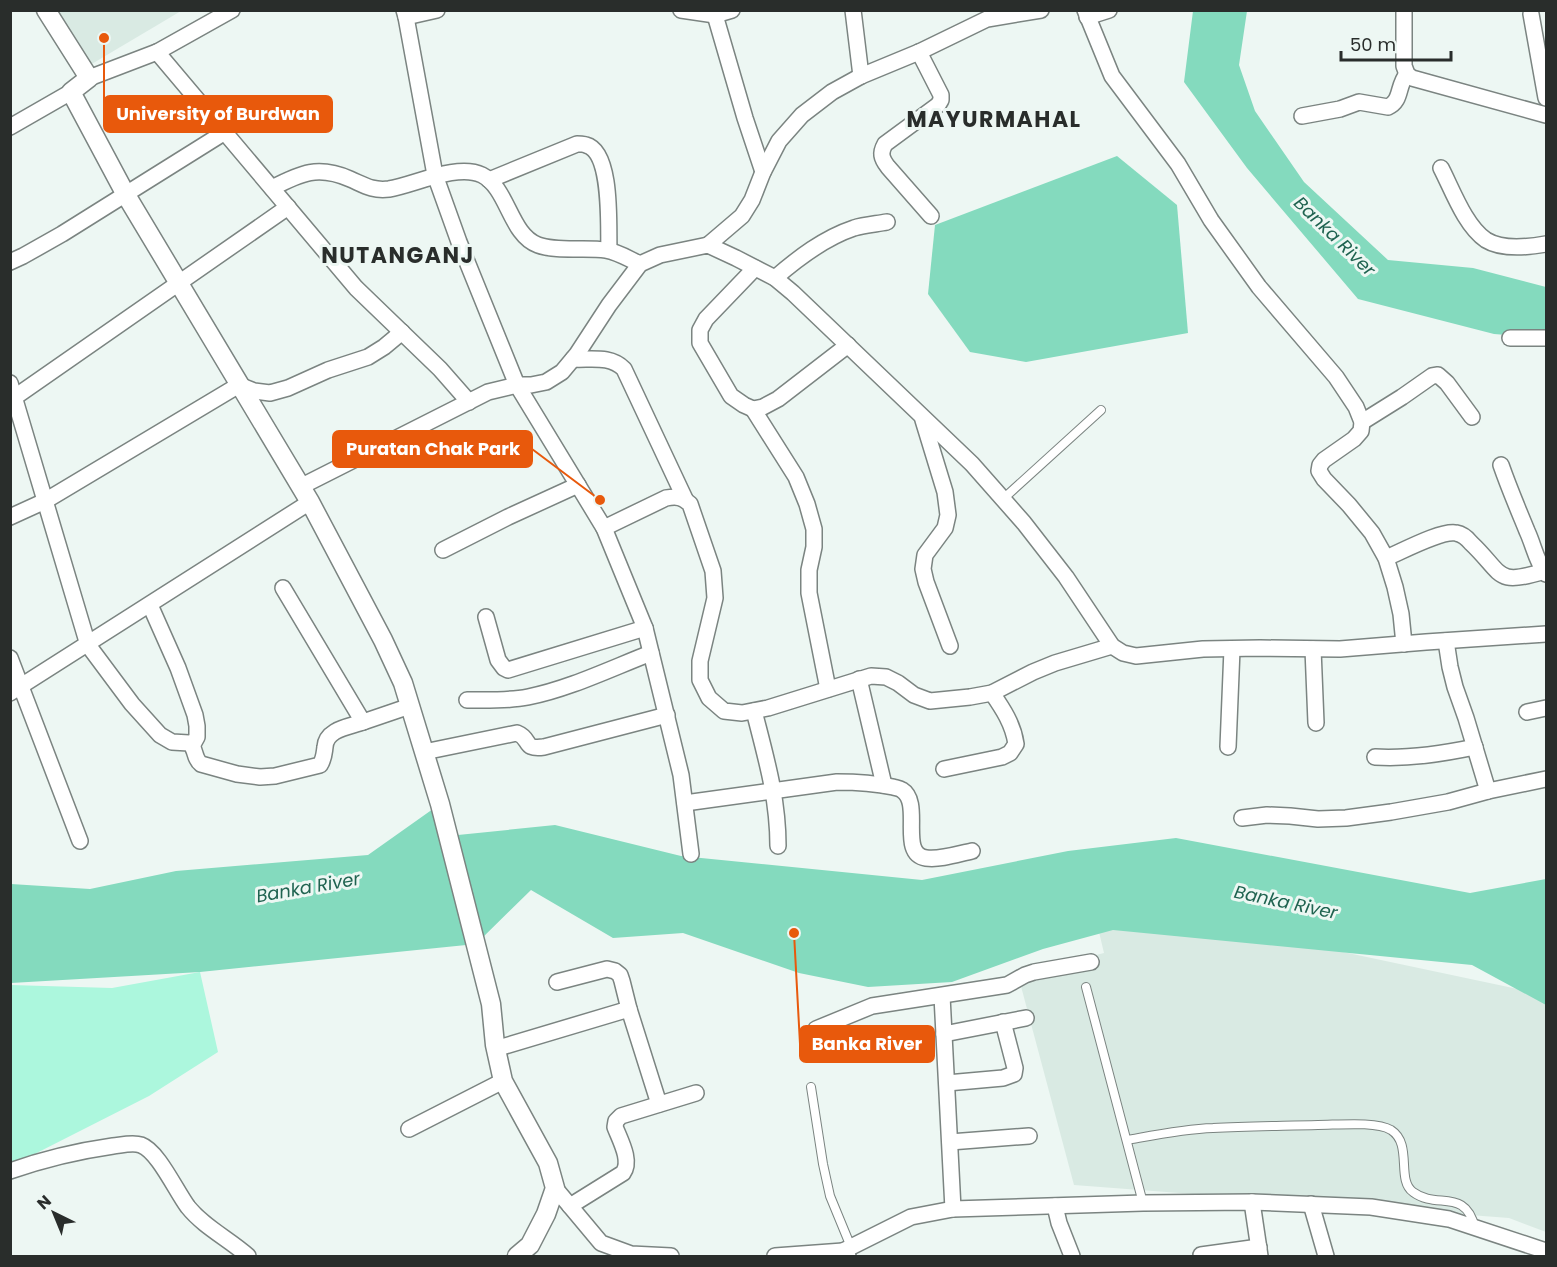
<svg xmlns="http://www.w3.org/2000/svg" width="1557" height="1267" viewBox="0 0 1557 1267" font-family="Poppins,sans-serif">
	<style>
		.built { fill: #d9eae3 }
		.green { fill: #acf7dd }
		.water { fill: #84dabe }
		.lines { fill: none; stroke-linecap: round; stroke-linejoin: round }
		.service-casing { stroke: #7b8481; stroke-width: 10 }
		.minor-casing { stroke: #7b8481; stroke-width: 18 }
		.tertiary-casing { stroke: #7b8481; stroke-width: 21 }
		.service { stroke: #fff; stroke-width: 8 }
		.minor { stroke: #fff; stroke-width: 15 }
		.tertiary { stroke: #fff; stroke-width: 18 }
		.labels { text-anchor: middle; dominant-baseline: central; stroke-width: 6; stroke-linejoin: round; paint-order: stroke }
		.water-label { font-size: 18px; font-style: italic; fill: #1f6350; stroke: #edf7f3 }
		.district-label { font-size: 22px; font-weight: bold; letter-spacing: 1.5px; fill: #292d2b; stroke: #edf7f3 }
		.leader { fill: none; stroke: #e8590c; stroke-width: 2 }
		.callout-dot { fill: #e8590c; stroke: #edf7f3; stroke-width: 2 }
		.callout { fill: #e8590c; stroke: #e8590c; stroke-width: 2 }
		.callout-label { font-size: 18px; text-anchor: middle; font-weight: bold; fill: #fff }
	</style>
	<rect width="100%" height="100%" fill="#edf7f3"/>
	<g class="built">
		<polygon points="55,11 181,11 90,65"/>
		<polygon points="1168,915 1541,994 1546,991 1546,1232 1509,1218 1074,1185 1018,975 1104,953 1099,932"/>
	</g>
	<polygon class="green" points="200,972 218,1052 149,1096 11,1166 11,985 112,988"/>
	<g class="water">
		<polygon points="1193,11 1247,11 1239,65 1255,111 1304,182 1388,260 1473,268 1546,287 1546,338 1494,334 1358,299 1247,168 1184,82"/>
		<polygon points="1117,156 1177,205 1188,333 1026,362 970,352 928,294 935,225"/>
		<polygon points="440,804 448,836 555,825 681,856 922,880 1068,851 1176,838 1470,893 1546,879 1546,1005 1472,965 1113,930 1043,949 952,982 868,987 799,973 683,933 613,938 531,890 476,944 200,972 11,983 11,884 90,889 176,871 368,855"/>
	</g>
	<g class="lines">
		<defs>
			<g id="service">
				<polyline points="1003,499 1101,410"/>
				<polyline points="1086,987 1143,1203"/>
				<polyline points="811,1087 823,1164 830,1196 851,1247"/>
				<path d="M 1127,1140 C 1155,1135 1184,1129 1213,1128 C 1248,1126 1283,1126 1318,1125 C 1337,1125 1376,1121 1391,1130 C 1413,1144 1396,1180 1413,1192 C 1437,1210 1465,1187 1475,1228"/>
			</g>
			<g id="minor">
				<polyline points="404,10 406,17 435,175 459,242 517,385 604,528 645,628 681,775 691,854"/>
				<polyline points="681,10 715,15 732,10"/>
				<polyline points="853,10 861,76"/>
				<polyline points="1085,10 1112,76 1178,164 1211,220 1259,287 1336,377 1356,407 1362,422 1361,431 1354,439 1324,460 1320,465 1319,471 1324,479 1349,505 1372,533 1386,558 1395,587 1401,614 1404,644"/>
				<polyline points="1404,10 1404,66 1407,74 1412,78 1546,115"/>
				<polyline points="1531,14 1546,98"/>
				<polyline points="715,15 745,118 763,172"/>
				<polyline points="406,17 437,10"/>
				<polyline points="1087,17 1109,10"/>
				<polyline points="157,52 356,288 440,369 469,402"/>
				<path d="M 919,52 L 941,95 L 941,100 L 938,105 L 885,144 C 880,153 881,158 888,167 L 931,216"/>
				<polyline points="89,78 157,52 232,10"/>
				<path d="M 1302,116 L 1340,109 L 1359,102 L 1388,107 C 1402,101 1397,86 1407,74"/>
				<polyline points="10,127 71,92"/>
				<path d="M 1441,168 C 1452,189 1465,226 1486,240 C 1502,250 1529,247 1546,244"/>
				<path d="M 489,180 L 577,144 C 579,144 585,144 586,145 C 613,152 608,228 609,250"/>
				<path d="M 272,188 C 301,173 318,165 350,179 C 364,185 372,191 389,189 C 414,185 457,163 482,175 C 508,188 510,235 538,245 C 557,252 585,247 606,250 C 618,252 629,259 640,264"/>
				<polyline points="708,245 742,216 752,200 763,172 779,141 802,115 832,92 861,76 919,52 987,19 1041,10"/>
				<polyline points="10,262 23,256 62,234 225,132"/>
				<polyline points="755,268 706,319 700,330 700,343 731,396 744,405 753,409 763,407 778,399 848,345"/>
				<path d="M 775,278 C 798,258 824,238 854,228 C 864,225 876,224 887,222"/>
				<polyline points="1510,338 1546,338"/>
				<path d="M 573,359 C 591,360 610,355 624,369 L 685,499"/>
				<path d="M 10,383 L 88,645 L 132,704 L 160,735 L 172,742 L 189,743 C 197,749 193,758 201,764 L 237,774 L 260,777 L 275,776 L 320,765 C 324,759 324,754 325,747 C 326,729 349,727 363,722"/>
				<polyline points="10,399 15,397 288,207"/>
				<polyline points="753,409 796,477 807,504 814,529 814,547 809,570 809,593 828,689"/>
				<polyline points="923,420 945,492 948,515 945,528 925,555 923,569 926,582 950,646"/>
				<polyline points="1362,422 1402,397 1432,376 1438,375 1447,383 1472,417"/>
				<path d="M 1501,465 C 1509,488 1518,509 1527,531 C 1534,546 1536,561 1546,574"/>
				<polyline points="300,487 488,392 517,385 531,385 546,382 562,372 577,354 609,305 640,264 660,255 708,245 736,258 775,278 793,293 972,464 1024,523 1066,577 1112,646 1123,653 1136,656 1203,649 1260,648 1340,649 1426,642 1546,634"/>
				<polyline points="10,517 45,501 239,385 254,391 270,393 288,388 328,370 368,357 384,347 402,332"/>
				<path d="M 604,528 L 666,498 C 677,496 682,497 690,504 L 713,571 L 715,598 L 700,661 L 700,680 L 709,698 L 724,711 L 742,713 L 768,708 L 871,676 L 886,677 L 898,683 L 914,695 L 930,701 L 970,697 L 992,693 L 1033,672 L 1055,663 L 1112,646"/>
				<polyline points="443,550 508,517 578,485"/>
				<path d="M 1386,558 C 1401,552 1441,530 1456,533 C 1462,534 1467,538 1471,543 C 1503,573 1495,587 1544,571"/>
				<polyline points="283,588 363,722 410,706"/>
				<polyline points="150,605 178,668 195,715 197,726 197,737 192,746"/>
				<polyline points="486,617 498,660 504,668 508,670 645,628"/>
				<polyline points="1446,641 1450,667 1455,687 1466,718 1488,791"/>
				<polyline points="1313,649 1316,723"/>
				<polyline points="10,658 80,841"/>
				<polyline points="859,679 884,785"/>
				<polyline points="10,693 310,502"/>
				<path d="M 467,700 C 487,700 508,701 528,697 C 569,689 612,668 651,653"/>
				<path d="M 754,711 C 766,758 778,798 778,846"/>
				<polyline points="1527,712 1546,708"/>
				<polyline points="1228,747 1232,649"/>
				<path d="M 424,752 L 517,733 C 532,739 522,750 544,747 L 667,715"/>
				<path d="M 1375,757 C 1409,759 1441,754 1475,747"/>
				<path d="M 944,769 L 1002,757 L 1010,753 L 1016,744 C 1013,724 1003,709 992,693"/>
				<path d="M 685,803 L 837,782 C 856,782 874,783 893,787 C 896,788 899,788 902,790 C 923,803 898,854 926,858 C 940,860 958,854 972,851"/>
				<polyline points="1242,818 1267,815 1290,816 1318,819 1346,818 1391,812 1448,802 1488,791 1546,779"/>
				<polyline points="557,982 607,969 615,971 620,975 622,981 629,1009 659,1104"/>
				<polyline points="942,996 953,1209"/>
				<polyline points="816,1029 872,1006 1007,985 1025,975 1034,972 1091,962"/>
				<polyline points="944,1034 1026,1018"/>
				<polyline points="495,1049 629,1009"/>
				<polyline points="947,1083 1003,1078 1014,1074 1015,1068 1003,1022"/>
				<polyline points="409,1129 503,1081"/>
				<polyline points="950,1142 1029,1136"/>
				<path d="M 10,1171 C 44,1159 78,1151 113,1146 C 122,1145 133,1142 141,1145 C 158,1151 176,1191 188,1207 C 204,1227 229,1239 248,1256"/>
				<polyline points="555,1188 601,1243 631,1254 671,1256"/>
				<polyline points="1252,1202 1260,1256"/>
				<polyline points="1311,1204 1326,1256"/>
				<path d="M 570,1206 L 623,1173 C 632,1161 620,1140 615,1127 L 616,1121 L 621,1116 L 696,1093"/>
				<polyline points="1055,1206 1059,1223 1072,1256"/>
				<polyline points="843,1251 911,1217 953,1209 1143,1203 1252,1202 1371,1207 1449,1219 1546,1251"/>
				<polyline points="1201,1255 1259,1247"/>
				<polyline points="775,1256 843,1251 848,1256"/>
			</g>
			<polyline id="tertiary" points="46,10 89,78 71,92 126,195 310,502 383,640 403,683 440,804 491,1004 495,1045 503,1081 548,1163 555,1188 546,1214 530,1245 517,1256"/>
		</defs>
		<use href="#service" class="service-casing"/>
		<use href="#minor" class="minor-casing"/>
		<use href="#tertiary" class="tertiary-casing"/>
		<use href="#service" class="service"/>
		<use href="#minor" class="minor"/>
		<use href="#tertiary" class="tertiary"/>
	</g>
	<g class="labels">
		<g class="water-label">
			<text transform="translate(1335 236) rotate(44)">Banka River</text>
			<text transform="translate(308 887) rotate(-10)">Banka River</text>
			<text transform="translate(1286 902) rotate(12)">Banka River</text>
		</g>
		<g class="district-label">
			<text x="994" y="119">MAYURMAHAL</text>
			<text x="398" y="255">NUTANGANJ</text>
		</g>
	</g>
	<path class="leader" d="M104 38L104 114M600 500L532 449M794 933L800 1044"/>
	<g class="callout-dot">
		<circle cx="104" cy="38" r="6"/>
		<circle cx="600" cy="500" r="6"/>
		<circle cx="794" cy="933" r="6"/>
	</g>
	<g class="callout">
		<rect x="104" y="96" width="228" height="36" rx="6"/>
		<rect x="333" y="431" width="199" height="36" rx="6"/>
		<rect x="800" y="1026" width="134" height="36" rx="6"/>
	</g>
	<g class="callout-label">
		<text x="218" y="120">University of Burdwan</text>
		<text x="433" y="455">Puratan Chak Park</text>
		<text x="867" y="1050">Banka River</text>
	</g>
	<rect width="1557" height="1267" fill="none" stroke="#292d2b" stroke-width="24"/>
	<g transform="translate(54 1213) rotate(317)" stroke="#edf7f3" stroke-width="4.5" paint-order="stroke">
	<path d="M0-4.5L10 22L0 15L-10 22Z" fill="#292d2b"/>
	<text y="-9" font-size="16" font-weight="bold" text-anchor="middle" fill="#292d2b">N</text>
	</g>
	<path d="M1341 51v9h110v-9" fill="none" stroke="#292d2b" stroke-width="3"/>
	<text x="1350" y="51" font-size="18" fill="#292d2b" stroke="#edf7f3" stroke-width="4.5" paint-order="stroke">50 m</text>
</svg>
